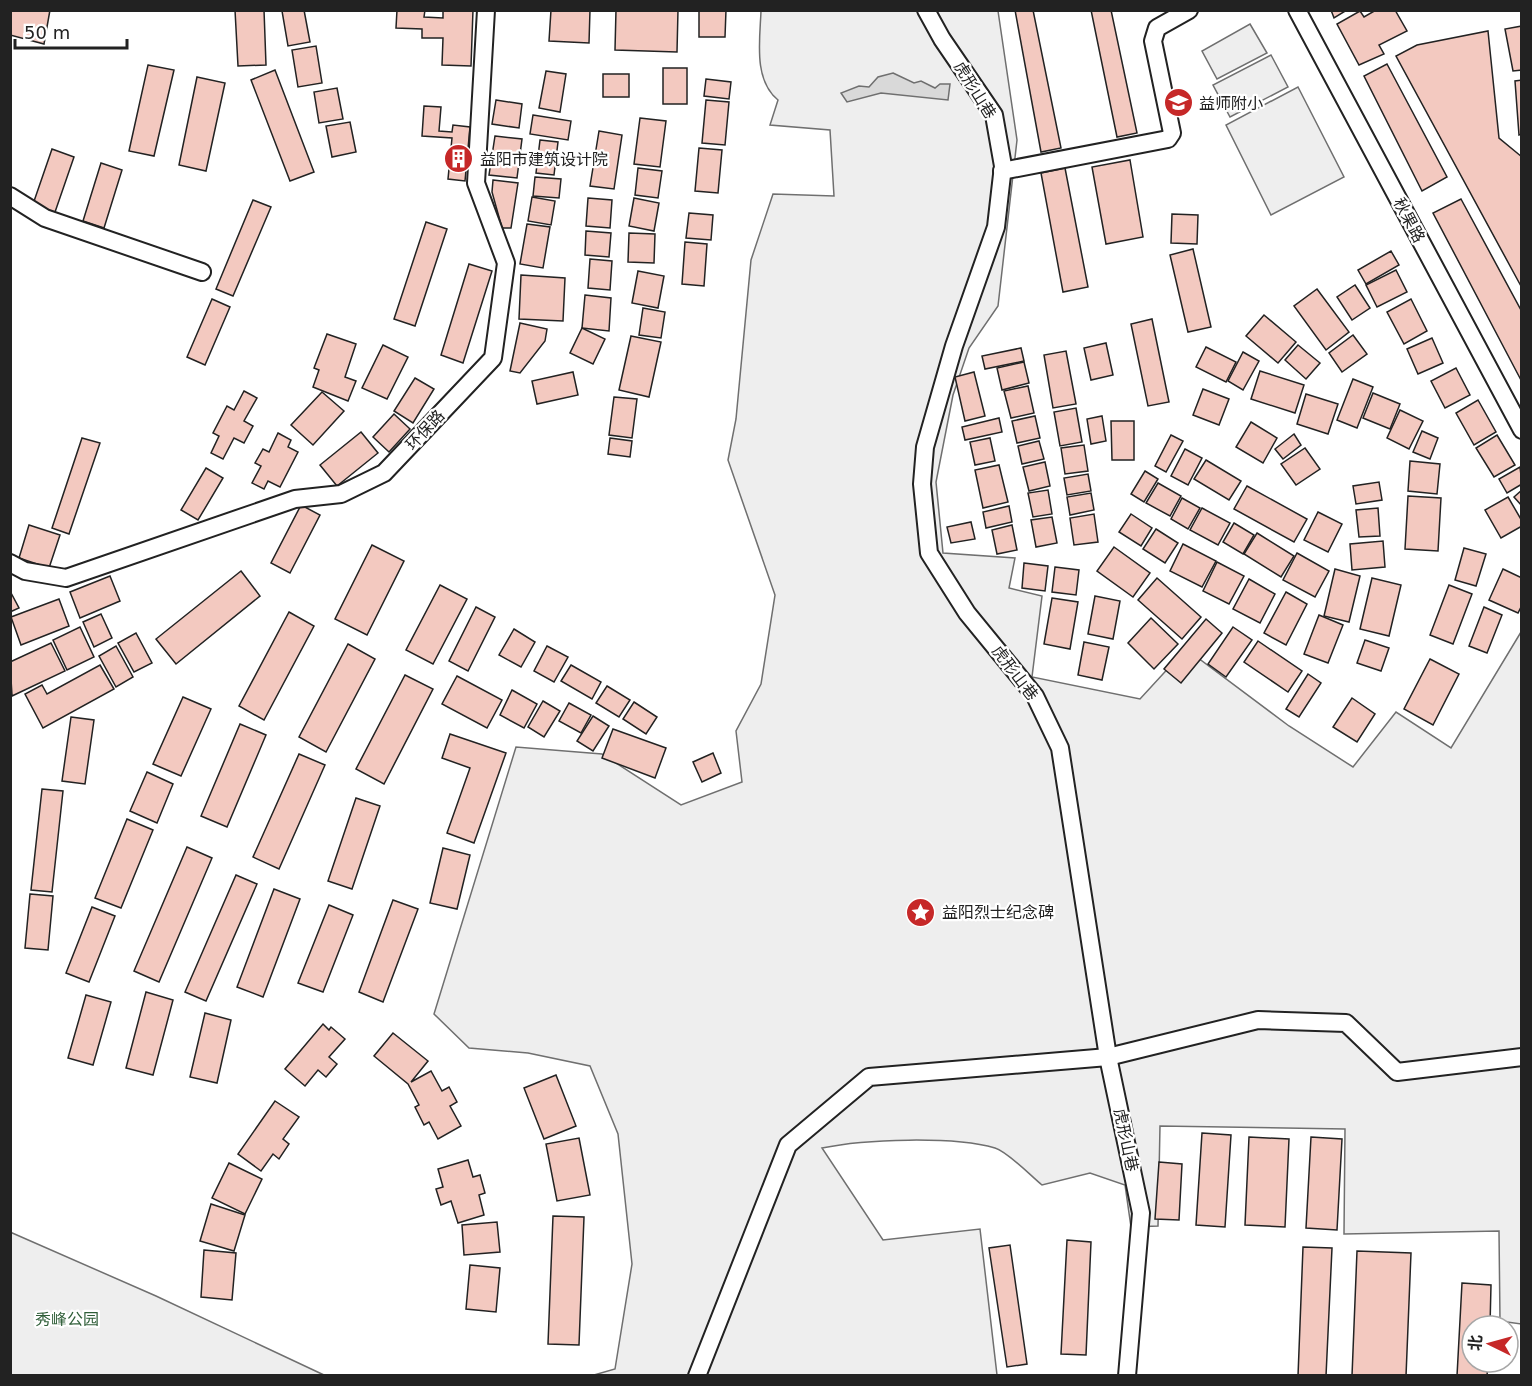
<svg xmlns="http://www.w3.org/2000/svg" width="1532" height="1386" viewBox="0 0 1532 1386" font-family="'DejaVu Sans','Noto Sans SC',sans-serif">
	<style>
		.green { fill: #eee; stroke: #6f6f6f; stroke-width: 1.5 }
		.water { fill: #d9d9d9; stroke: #6f6f6f; stroke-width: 1.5 }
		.building { fill: #f3c9c0; stroke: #222; stroke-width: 1.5 }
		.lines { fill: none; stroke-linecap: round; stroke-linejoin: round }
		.minor-casing { stroke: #222; stroke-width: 20 }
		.minor { stroke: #fff; stroke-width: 16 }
		.labels { text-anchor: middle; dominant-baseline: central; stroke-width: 4.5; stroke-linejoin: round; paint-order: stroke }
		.street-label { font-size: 16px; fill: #222; stroke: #fff }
		.poi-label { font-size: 16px; fill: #222; stroke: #fff; text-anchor: start }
		.park-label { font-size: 16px; fill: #2f5e38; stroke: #fff }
	</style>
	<rect width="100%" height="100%" fill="#fff"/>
	<g class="green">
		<path d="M 761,11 L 998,11 L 1017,140 L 998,306 L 969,348 L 953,395 L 936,482 L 943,553 L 1015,558 L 1009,588 L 1042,596 L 1032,677 L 1140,699 L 1186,649 L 1289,726 L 1353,767 L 1396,712 L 1451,748 L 1521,632 L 1521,1324 L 1500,1321 L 1499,1231 L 1344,1234 L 1345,1129 L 1160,1126 L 1158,1226 L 1131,1227 L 1125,1185 L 1090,1173 L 1042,1185 C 1031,1176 1008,1152 995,1148 C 953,1136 864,1139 822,1148 L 883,1240 L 980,1229 L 997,1375 L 594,1375 L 615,1369 L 632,1264 L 618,1134 L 590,1066 L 528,1053 L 469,1048 L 434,1014 L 516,747 L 602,754 L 681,805 L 742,782 L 736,731 L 761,684 L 775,595 L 728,460 L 736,419 L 751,260 L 773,194 L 834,196 L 830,130 L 770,125 L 778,100 C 753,80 760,39 761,11 Z"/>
		<polygon points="1250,24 1267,53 1217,79 1202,51"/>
		<polygon points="1271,55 1288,87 1230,117 1213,85"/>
		<polygon points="1298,87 1344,177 1271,215 1226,125"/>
		<polygon points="10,1232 156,1296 324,1375 11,1375"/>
	</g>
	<polygon class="water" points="893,73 914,83 921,81 935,88 940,84 950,84 948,100 881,93 847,102 841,93 859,86 869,87 878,77"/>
	<g class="building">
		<polygon points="10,10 50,10 44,44 10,35"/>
		<polygon points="235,10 264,10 266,65 238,66"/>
		<polygon points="304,10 310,42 288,46 282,11"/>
		<polygon points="397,10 425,10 424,17 443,18 443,10 473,10 471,66 442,65 443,38 422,38 422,29 396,28"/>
		<polygon points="551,10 590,10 589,43 549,41"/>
		<polygon points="616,10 678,10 677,52 615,50"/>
		<polygon points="699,10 726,10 725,37 699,37"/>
		<polygon points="1015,10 1033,10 1061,148 1041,152"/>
		<polygon points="1091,10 1111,10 1137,133 1117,137"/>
		<polygon points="1331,10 1347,10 1334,18"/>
		<polygon points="1376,10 1395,10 1407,31 1379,45 1384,54 1359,65 1337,24 1360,11 1364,17"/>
		<polygon points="1522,26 1522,70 1513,71 1505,29"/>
		<polygon points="1488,31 1499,138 1522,157 1522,288 1396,56 1417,45"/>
		<polygon points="316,46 322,83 298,87 292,50"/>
		<polygon points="1387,64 1447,177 1422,191 1364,76"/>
		<polygon points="148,65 174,70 154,156 129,151"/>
		<rect x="663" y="68" width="24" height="36"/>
		<polygon points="275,70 314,172 290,181 251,80"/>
		<polygon points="546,71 566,74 560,112 539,108"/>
		<rect x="603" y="74" width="26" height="23"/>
		<polygon points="197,77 225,83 206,171 179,165"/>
		<polygon points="706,79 731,82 729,99 704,96"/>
		<polygon points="1522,80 1522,134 1519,135 1515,81"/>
		<polygon points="337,88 343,119 319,123 314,92"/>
		<polygon points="496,100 522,104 519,128 492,124"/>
		<polygon points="706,100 729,102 725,145 702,143"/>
		<polygon points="424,106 441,107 439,131 452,132 453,125 470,127 465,181 448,179 452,138 422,136"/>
		<polygon points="533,115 571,121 568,140 530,134"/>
		<polygon points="640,118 666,121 660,167 634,164"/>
		<polygon points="350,122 356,152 332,157 326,126"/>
		<polygon points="599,131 622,135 614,189 590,186"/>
		<polygon points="495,136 522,139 517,178 489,175"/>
		<polygon points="540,140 558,142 554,175 536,173"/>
		<polygon points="699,148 722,150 718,193 695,191"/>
		<polygon points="52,149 74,157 54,215 32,207"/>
		<polygon points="1130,160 1143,237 1106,244 1092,167"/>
		<polygon points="101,163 122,170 104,228 83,221"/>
		<polygon points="638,168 662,171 658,198 635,195"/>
		<polygon points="1065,168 1088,287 1063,292 1041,173"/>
		<polygon points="535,177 561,179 559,198 533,196"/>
		<polygon points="493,180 518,183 511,228 502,228 492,192"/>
		<polygon points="532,197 555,201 551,225 528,221"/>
		<polygon points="588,198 612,200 610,228 586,226"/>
		<polygon points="634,198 659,203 654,231 629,226"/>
		<polygon points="1461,199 1522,312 1522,382 1433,213"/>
		<polygon points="253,200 271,207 233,296 216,289"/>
		<polygon points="689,213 713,215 711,240 686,238"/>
		<polygon points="1172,214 1198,215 1197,244 1171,243"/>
		<polygon points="426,222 447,229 415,326 394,319"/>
		<polygon points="527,224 550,227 543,268 520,264"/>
		<polygon points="586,231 611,233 609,257 585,255"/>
		<polygon points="629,233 655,234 654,263 628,262"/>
		<polygon points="685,242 707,244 704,286 682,284"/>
		<polygon points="1193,249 1211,327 1188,332 1170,255"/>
		<polygon points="1391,251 1399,265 1366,284 1358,270"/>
		<polygon points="590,259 612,261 610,290 588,288"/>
		<polygon points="469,264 492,271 463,363 441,355"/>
		<polygon points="1396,270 1407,292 1377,307 1366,285"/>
		<polygon points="638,271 664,276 658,308 632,303"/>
		<polygon points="521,275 565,278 563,321 519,319"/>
		<polygon points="1355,285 1370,308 1352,320 1337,297"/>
		<polygon points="1317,289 1349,332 1326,350 1294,306"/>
		<polygon points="585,295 611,298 609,331 582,328"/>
		<polygon points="212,299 230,307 205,365 187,357"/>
		<polygon points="1411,299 1427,331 1404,344 1387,312"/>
		<polygon points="643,308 665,312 661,338 639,335"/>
		<polygon points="1264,315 1296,342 1278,363 1246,336"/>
		<polygon points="1152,319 1169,402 1148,406 1131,324"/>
		<polygon points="520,323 547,329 545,341 520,373 510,371"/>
		<polygon points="582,328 605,339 593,364 570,353"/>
		<polygon points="327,334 356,344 345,377 356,381 348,401 313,387 319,370 314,368"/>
		<polygon points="1353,335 1367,354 1342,372 1329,353"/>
		<polygon points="631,336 661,342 649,397 619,390"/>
		<polygon points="1432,338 1443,363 1418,374 1407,349"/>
		<polygon points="1106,343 1113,375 1091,380 1084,348"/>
		<polygon points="383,345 408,357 387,399 362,388"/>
		<polygon points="1298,345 1320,363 1306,379 1285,360"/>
		<polygon points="1206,347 1236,362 1226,382 1196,367"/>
		<polygon points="1021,348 1024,361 985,369 982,356"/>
		<polygon points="1066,351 1076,404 1053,408 1044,355"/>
		<polygon points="1243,352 1259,361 1243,390 1228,381"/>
		<polygon points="1024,362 1029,383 1002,390 997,368"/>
		<polygon points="1456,368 1470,395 1445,408 1431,381"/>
		<polygon points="1260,371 1304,385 1295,413 1251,399"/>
		<polygon points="573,372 578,395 537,404 532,381"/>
		<polygon points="974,372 985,416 965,421 955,377"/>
		<polygon points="415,378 434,389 413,423 394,411"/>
		<polygon points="1353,379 1373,387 1357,428 1337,420"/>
		<polygon points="1028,386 1034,413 1011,418 1004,391"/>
		<polygon points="1203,389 1229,399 1219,425 1193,415"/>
		<polygon points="244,391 257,398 244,421 253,426 244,443 234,438 223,459 211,453 219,436 213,433 227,406 234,410"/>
		<polygon points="322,392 344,411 313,445 291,425"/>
		<polygon points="1373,393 1400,404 1390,429 1363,418"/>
		<polygon points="1306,394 1338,404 1328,434 1297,424"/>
		<polygon points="614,397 637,399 632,438 609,435"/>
		<polygon points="1478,400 1496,432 1474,445 1456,413"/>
		<polygon points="1076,408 1082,442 1060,446 1054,412"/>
		<polygon points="1400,410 1423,421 1409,449 1387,438"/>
		<polygon points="394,414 410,429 389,452 373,437"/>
		<polygon points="1035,416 1040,438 1017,443 1012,421"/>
		<polygon points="1102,416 1106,441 1091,444 1087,419"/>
		<polygon points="999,418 1002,432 965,440 962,427"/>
		<polygon points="1111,421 1134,421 1134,460 1112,460"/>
		<polygon points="1251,422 1277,438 1263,463 1236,447"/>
		<polygon points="1422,431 1438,438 1430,459 1413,452"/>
		<polygon points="361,432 378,453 337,486 320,465"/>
		<polygon points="278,433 291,440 288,447 298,452 280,487 268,481 264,489 252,483 261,466 255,463 263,449 269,452"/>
		<polygon points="1294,434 1301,445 1283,459 1275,449"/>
		<polygon points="1171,435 1183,441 1166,472 1155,466"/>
		<polygon points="1497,435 1515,465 1494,477 1476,448"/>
		<polygon points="82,438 100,443 69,534 52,528"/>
		<polygon points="610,438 632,441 630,457 608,454"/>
		<polygon points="990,438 995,461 975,465 970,442"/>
		<polygon points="1039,441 1044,459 1022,464 1018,446"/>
		<polygon points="1084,445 1088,471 1065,474 1061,448"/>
		<polygon points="1305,448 1320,469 1296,485 1281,464"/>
		<polygon points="1185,449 1202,458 1188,485 1171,476"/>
		<polygon points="1206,460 1241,481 1229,500 1194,479"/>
		<polygon points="1410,461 1440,464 1437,494 1408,491"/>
		<polygon points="1045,462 1050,486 1029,491 1023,467"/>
		<polygon points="999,465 1008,502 983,508 975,470"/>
		<polygon points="1520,467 1522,484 1507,493 1499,479"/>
		<polygon points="206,468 223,478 198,520 181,510"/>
		<polygon points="1145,471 1158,479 1144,502 1131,494"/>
		<polygon points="1088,474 1091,491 1067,495 1064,478"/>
		<polygon points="1379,482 1382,500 1356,504 1353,486"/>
		<polygon points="1158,483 1181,496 1170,516 1146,503"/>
		<polygon points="1247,486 1307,519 1294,542 1234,509"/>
		<polygon points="1048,490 1052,514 1033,517 1028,493"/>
		<polygon points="1522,490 1522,506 1514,497"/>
		<polygon points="1091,493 1094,510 1070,515 1067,497"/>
		<polygon points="1408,496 1441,498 1438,551 1405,549"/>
		<polygon points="1508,497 1522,521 1522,526 1501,538 1485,510"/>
		<polygon points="1182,498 1200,508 1188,529 1171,519"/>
		<polygon points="301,505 320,515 290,573 271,563"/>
		<polygon points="1009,506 1012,522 986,528 983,512"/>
		<polygon points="1202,508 1230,523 1218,545 1190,530"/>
		<polygon points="1378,508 1380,536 1359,537 1356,510"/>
		<polygon points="1318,512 1342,524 1328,552 1304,540"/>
		<polygon points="1094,514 1098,542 1074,545 1070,518"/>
		<polygon points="1131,514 1152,528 1141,546 1119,532"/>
		<polygon points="1052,517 1057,543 1036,547 1031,520"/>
		<polygon points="971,522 975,539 951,543 947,527"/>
		<polygon points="1234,523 1254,535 1243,554 1223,542"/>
		<polygon points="29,525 60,535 49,568 19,558"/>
		<polygon points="1012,525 1017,550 997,554 992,530"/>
		<polygon points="1156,529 1178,543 1165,563 1143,549"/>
		<polygon points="1257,533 1294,556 1281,577 1244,554"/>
		<polygon points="1383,541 1385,567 1352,570 1350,544"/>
		<polygon points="1183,544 1216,561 1202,587 1170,571"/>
		<polygon points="372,545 404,561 367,635 335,619"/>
		<polygon points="1114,547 1150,573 1133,597 1097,571"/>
		<polygon points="1464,548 1486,554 1476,586 1455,580"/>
		<polygon points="1297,553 1329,571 1315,597 1283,580"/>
		<polygon points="1217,562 1244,576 1229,604 1203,591"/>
		<polygon points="1024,563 1048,566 1045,591 1022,588"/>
		<polygon points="1055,567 1079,570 1076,595 1052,592"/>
		<polygon points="1335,569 1360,576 1349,622 1324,616"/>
		<polygon points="1503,569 1522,578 1522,605 1518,613 1489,600"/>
		<polygon points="241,571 260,596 176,664 156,639"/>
		<polygon points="110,576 120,601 80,618 70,592"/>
		<polygon points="1157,578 1201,617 1182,639 1138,600"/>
		<polygon points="1372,578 1401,585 1389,636 1360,629"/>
		<polygon points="1249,579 1275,594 1260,623 1233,609"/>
		<polygon points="440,585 467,599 433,664 406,650"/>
		<polygon points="1449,585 1472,594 1453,644 1430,635"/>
		<polygon points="10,591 19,608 10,612"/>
		<polygon points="1286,592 1307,604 1286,645 1264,633"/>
		<polygon points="1095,596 1120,601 1113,639 1088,634"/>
		<polygon points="1052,598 1078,602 1070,649 1044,644"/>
		<polygon points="59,599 69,626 21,645 11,617"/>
		<polygon points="476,607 495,617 468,671 449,661"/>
		<polygon points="1484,607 1502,615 1487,653 1469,646"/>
		<polygon points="289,612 314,626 264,720 239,706"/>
		<polygon points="101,614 112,638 94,647 83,622"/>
		<polygon points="1319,615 1343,625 1328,663 1304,654"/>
		<polygon points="1151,618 1178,644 1154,669 1128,643"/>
		<polygon points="1206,619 1222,633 1181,683 1164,669"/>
		<polygon points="80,627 94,657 67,670 53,640"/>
		<polygon points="1233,627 1252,640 1226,677 1208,664"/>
		<polygon points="514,629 535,642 521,667 499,655"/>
		<polygon points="136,633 152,663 134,672 118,643"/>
		<polygon points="1365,640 1389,648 1381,671 1357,663"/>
		<polygon points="1258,641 1302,671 1288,692 1244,662"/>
		<polygon points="1084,642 1109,647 1102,680 1078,675"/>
		<polygon points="51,643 65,671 12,696 10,662"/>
		<polygon points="348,644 375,659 326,752 299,737"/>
		<polygon points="116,646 133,677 116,687 99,656"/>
		<polygon points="547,646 568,657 554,682 534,671"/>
		<polygon points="1430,659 1459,674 1433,725 1404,709"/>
		<polygon points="100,665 114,689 43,728 25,694 42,685 47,694"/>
		<polygon points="571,665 601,682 592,699 561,681"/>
		<polygon points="1308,674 1321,683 1299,717 1286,709"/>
		<polygon points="405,675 433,689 384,784 356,769"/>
		<polygon points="457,676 502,700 487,728 442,704"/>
		<polygon points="607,686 630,700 619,717 596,703"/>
		<polygon points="512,690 537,704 524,728 500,715"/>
		<polygon points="183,697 211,709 181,776 153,764"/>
		<polygon points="1352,698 1375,714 1357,742 1333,727"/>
		<polygon points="543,701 560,711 544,737 528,727"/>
		<polygon points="634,702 657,717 646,734 623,719"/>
		<polygon points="569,703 591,715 581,733 559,721"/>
		<polygon points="593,716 609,726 593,751 577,741"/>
		<polygon points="71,717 94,720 85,784 62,781"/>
		<polygon points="240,724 266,735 227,827 201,816"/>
		<polygon points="613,729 666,748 655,778 602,758"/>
		<polygon points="450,734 506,753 474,843 447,833 470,768 442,758"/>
		<polygon points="713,753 721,773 702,782 693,762"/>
		<polygon points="299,754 325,765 279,869 253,857"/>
		<polygon points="147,772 173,784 157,823 130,811"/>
		<polygon points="42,789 63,791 52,892 31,890"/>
		<polygon points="356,798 380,806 352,889 328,881"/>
		<polygon points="127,819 153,830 121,908 95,898"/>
		<polygon points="187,847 212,858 159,982 134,971"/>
		<polygon points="443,848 470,855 457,909 430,903"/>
		<polygon points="236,875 257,884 206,1001 185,992"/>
		<polygon points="274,889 300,899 263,997 237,987"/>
		<polygon points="30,894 53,896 48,950 25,948"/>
		<polygon points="393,900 418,909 383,1002 359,992"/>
		<polygon points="329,905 353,915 323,992 298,983"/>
		<polygon points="92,907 115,916 89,982 66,973"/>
		<polygon points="146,992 173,1000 153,1075 126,1068"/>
		<polygon points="86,995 111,1002 93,1065 68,1058"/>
		<polygon points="205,1013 231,1020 217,1083 190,1077"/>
		<polygon points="323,1024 329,1030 331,1027 345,1039 329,1057 337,1064 326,1077 318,1070 305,1086 285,1069"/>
		<polygon points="393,1033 428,1061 411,1082 431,1071 442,1091 449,1087 457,1102 450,1106 461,1126 438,1139 429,1122 424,1125 415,1107 419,1105 408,1084 374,1056"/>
		<polygon points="556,1075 576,1126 544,1139 524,1088"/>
		<polygon points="275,1101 299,1117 283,1139 289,1144 279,1159 273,1154 261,1171 238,1154"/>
		<polygon points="1202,1133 1231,1135 1225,1227 1196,1225"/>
		<polygon points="1249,1137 1289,1139 1285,1227 1245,1225"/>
		<polygon points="1311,1137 1342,1139 1337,1230 1306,1228"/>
		<polygon points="579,1138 590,1195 557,1201 546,1144"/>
		<polygon points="468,1160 473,1177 480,1175 485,1193 479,1195 484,1215 458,1223 451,1201 441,1205 436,1189 443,1187 438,1169"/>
		<polygon points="1159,1162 1182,1164 1179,1220 1155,1219"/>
		<polygon points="229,1163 262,1179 245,1214 212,1198"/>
		<polygon points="211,1204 245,1215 234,1251 200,1241"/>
		<polygon points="553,1216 584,1217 579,1345 548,1344"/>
		<polygon points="497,1222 500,1252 464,1255 462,1225"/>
		<polygon points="1067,1240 1091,1242 1086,1355 1061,1354"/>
		<polygon points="1010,1245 1027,1364 1007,1367 989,1248"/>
		<polygon points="1303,1247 1332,1248 1326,1376 1298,1376"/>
		<polygon points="204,1250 236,1253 232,1300 201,1297"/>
		<polygon points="1357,1251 1411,1253 1406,1376 1352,1376"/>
		<polygon points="470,1265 500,1268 496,1312 466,1309"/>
		<polygon points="1462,1283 1491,1285 1490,1326 1472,1326 1472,1362 1488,1362 1487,1376 1457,1376"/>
	</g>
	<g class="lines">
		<defs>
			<g id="minor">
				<polyline points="926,10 942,39 994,115 1003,166 996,227 954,346 925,447 922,484 929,553 967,613 1035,696 1060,748 1108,1057 1141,1213 1127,1376"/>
				<polyline points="1297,10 1522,430"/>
				<polyline points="1002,171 1168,139 1172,133 1153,41 1157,28 1189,10"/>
				<polyline points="10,196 45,218 202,272"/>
				<polyline points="10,563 25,571 66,578 295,499 341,494 384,473 493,358 506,263 476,183 486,10"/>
				<polyline points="697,1376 788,1145 869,1077 1108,1057 1258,1020 1346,1023 1397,1072 1522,1057"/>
			</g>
		</defs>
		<use href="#minor" class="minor-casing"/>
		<use href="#minor" class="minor"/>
	</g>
	<defs>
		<symbol id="school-disc" viewBox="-11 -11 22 22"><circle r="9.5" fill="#c62828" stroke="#fff"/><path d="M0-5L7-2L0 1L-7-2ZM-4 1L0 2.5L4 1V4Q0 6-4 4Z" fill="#fff"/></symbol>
		<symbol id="building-disc" viewBox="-11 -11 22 22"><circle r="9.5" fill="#c62828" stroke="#fff"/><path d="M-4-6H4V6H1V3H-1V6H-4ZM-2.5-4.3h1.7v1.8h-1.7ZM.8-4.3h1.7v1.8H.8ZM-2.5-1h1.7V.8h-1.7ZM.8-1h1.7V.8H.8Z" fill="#fff"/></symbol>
		<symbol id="sight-disc" viewBox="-11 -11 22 22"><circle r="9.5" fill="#c62828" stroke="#fff"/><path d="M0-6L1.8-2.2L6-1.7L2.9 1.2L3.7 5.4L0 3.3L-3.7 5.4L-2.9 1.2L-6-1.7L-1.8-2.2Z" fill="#fff"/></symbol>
	</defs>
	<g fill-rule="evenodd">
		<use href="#school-disc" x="1162" y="86" width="33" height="33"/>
		<use href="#building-disc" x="442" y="142" width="33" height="33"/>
		<use href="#sight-disc" x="904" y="896" width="33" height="33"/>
	</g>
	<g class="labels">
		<g class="street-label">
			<text transform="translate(975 90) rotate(58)">虎形山巷</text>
			<text transform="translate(1409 220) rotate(62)">秋果路</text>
			<text transform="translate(425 430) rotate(-47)">环保路</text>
			<text transform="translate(1015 673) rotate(53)">虎形山巷</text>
			<text transform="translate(1126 1140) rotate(78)">虎形山巷</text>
		</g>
		<g class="poi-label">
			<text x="1199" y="103">益师附小</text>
			<text x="480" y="159">益阳市建筑设计院</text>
			<text x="942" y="912">益阳烈士纪念碑</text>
		</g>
		<g class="park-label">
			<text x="67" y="1319">秀峰公园</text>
		</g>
	</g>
	<rect width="1532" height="1386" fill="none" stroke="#222222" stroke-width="24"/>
	<g transform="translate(1490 1344) rotate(275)"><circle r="28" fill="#ffffff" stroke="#a7a7a7" stroke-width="1.5"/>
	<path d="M0-4.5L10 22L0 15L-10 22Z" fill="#c62828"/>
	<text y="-9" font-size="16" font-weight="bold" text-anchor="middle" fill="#222222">北</text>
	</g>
	<path d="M15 39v9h112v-9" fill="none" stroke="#222222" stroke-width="3"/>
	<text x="24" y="39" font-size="18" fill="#222222" stroke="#ffffff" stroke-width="4.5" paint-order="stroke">50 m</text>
</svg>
